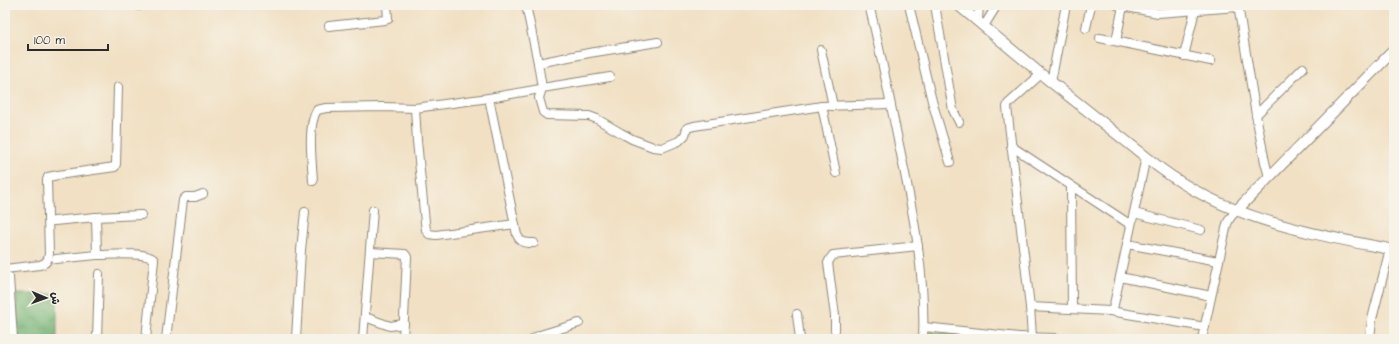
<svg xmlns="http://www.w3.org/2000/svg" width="1399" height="344" viewBox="0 0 1399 344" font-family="'Architects Daughter','Playpen Sans Arabic',sans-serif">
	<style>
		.forest { fill: url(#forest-crowns); stroke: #506f50 }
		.park { fill: url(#park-tufts); stroke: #5e7e5a }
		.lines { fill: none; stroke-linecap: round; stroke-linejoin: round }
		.minor-casing { stroke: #8e8677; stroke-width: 10 }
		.major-casing { stroke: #8e8677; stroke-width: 12 }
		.minor { stroke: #fff; stroke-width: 8 }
		.major { stroke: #fff; stroke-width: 10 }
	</style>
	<defs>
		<pattern id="forest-crowns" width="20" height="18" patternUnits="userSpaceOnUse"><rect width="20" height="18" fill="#74b375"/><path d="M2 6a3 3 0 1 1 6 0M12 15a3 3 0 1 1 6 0" fill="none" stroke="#5f9260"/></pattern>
		<pattern id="park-tufts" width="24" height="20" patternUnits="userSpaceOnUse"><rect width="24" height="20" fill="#90d189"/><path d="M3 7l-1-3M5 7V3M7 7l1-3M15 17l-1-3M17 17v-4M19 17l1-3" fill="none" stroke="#76aa70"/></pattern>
	</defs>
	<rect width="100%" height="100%" fill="#f7f3e8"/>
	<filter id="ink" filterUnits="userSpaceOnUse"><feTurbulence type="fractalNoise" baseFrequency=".025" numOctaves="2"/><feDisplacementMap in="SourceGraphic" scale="8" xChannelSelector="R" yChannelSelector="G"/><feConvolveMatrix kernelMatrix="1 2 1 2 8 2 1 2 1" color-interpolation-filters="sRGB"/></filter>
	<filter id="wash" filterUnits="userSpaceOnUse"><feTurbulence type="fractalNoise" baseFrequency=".012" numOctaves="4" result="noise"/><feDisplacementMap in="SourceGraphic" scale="16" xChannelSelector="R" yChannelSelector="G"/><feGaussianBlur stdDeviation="0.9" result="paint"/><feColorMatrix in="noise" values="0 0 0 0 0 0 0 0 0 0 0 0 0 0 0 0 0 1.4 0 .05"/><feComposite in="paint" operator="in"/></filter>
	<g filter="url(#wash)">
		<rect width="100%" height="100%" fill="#f1e0c3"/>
		<polygon class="forest" points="16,294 57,294 57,339 19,339"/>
		<polygon class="park" points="928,332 987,337 987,339 927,339"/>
	</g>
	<g filter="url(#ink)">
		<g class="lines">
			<defs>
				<g id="minor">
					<polyline points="139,5 139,6"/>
					<path d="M 526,5 L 538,63 L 542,88 L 540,89 L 489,98 L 517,235 C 521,243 525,243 534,243"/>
					<path d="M 869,5 C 880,48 888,92 897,135 C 911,202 926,270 923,339"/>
					<polyline points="909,5 932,101 950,162"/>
					<polyline points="935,5 953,110 959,122"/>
					<polyline points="1117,5 1158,13 1238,7"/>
					<polyline points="1238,5 1256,115 1265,162 1269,177"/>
					<polyline points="978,20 979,5"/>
					<polyline points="329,26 385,20 388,19 387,5"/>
					<polyline points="984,26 997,5"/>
					<polyline points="1086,28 1091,5"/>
					<polyline points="1100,38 1211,61"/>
					<polyline points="1116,41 1123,6"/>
					<polyline points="821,50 833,106"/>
					<polyline points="1184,56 1195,10"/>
					<polyline points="538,63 589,53 658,42"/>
					<polyline points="1041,74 1008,104 1007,107 1030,307 1110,311 1113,309 1146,157"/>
					<polyline points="610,77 542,88 539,98 543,112 547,115 589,116 597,119 621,133 632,139 653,147 662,148 679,141 685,135 687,128 694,126 822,106 890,104"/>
					<polyline points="1051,82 1066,5"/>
					<polyline points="822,106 836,173"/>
					<polyline points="415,108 417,141 425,222 426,230 429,234 436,235 515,224"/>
					<polyline points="1256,115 1303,68"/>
					<polyline points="1011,146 1131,225"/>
					<path d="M 313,181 C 312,161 307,126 317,110 L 326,108 L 383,107 L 415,108 L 489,98"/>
					<polyline points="1071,186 1072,308"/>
					<polyline points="1134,213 1201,230"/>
					<path d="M 141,215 L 96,217 L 97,255 C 109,255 147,251 154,260 L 146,339"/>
					<polyline points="54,221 96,217"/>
					<polyline points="1127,244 1218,261"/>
					<polyline points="370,252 405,254 407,257 403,339"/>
					<polyline points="56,259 97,255"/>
					<path d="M 5,269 L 40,265 C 47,263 48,260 49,254 L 47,180 L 48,177 L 58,175 L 115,167 L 116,164 L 118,87"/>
					<polyline points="9,277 13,339"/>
					<polyline points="1120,277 1211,296"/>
					<polyline points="1030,307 1032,337"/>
					<polyline points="1110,311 1205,327"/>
					<polyline points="797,314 800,339"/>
					<polyline points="365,317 390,326 404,324"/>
					<polyline points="924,327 1019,337 1019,339"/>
					<polyline points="835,330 835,316 828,263 830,259 833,255 918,246"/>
					<polyline points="1019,337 1055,338 1056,339"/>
					<polyline points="97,339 99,274"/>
					<polyline points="166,339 183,200 186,197 195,197 203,194"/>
					<polyline points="296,339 301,250 305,212"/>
					<polyline points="363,339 373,210"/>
					<polyline points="533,339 540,335 579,323"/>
					<polyline points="1202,339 1227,224 1230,218 1236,211"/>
					<polyline points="1370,339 1372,319 1390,249"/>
				</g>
				<g id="major">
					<path d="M 958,5 L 1041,74 L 1160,168 C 1231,221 1310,233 1394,250"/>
					<polyline points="1236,211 1394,50"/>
				</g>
			</defs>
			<use href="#minor" class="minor-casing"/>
			<use href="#major" class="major-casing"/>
			<use href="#minor" class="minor"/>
			<use href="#major" class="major"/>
		</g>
	</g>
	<rect width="1399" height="344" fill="none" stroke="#f7f3e8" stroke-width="20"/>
	<g transform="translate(46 298) rotate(92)" stroke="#f7f3e8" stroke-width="3" paint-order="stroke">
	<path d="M0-3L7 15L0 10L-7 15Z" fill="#2b2b2b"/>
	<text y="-6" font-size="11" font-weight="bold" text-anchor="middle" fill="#2b2b2b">ش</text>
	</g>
	<path d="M28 44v6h80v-6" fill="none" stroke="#2b2b2b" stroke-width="2"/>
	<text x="34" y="44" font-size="12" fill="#2b2b2b" stroke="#f7f3e8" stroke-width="3" paint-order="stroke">100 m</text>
</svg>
